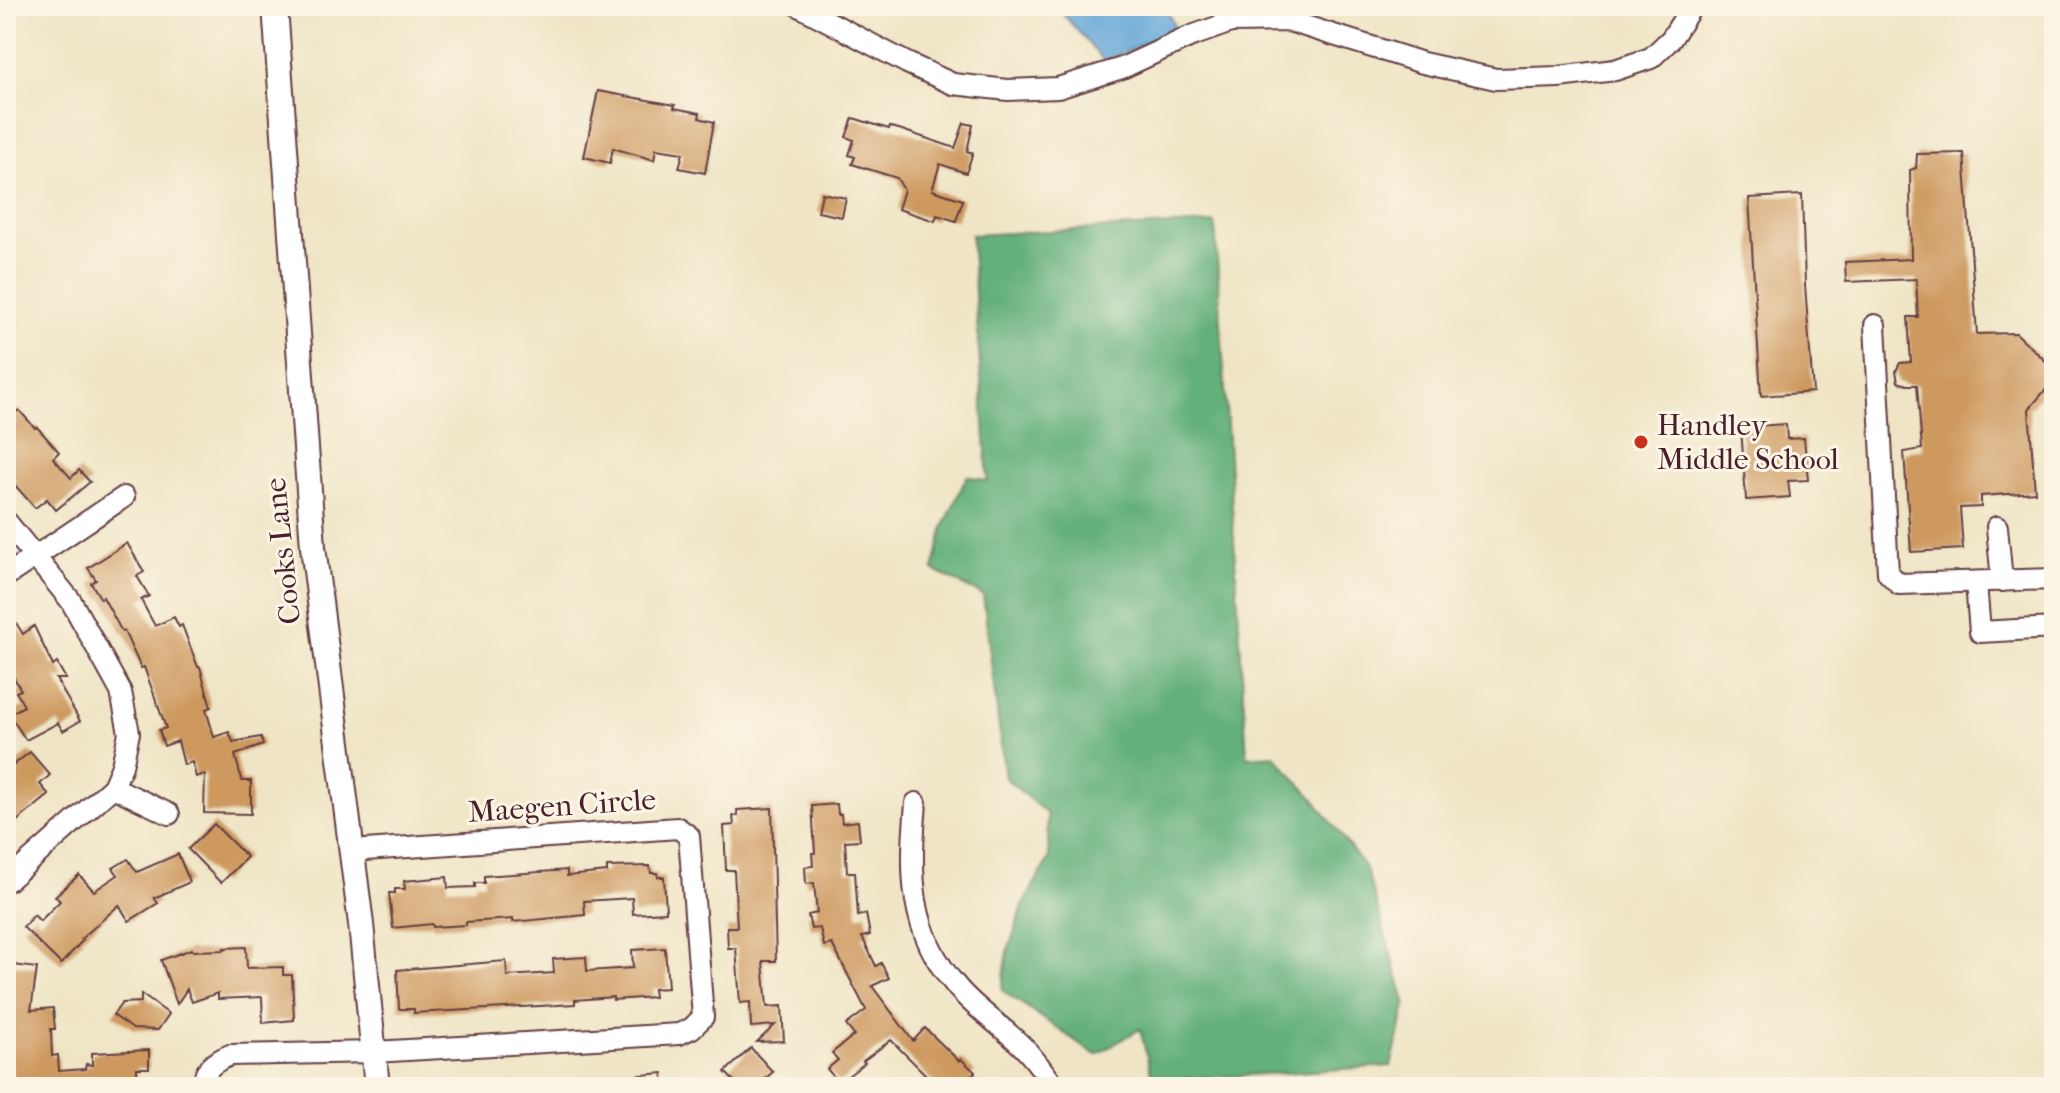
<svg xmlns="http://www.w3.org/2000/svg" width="2060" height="1093" viewBox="0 0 2060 1093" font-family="'IM FELL French Canon',serif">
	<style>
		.forest { fill: #63b07a; stroke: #566852; stroke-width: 2 }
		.water { fill: #65a7d9; stroke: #586382; stroke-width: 2 }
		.building { fill: #cd995f }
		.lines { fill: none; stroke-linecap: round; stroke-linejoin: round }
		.minor-casing { stroke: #633d42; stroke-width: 24 }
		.major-casing { stroke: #633d42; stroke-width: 28 }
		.minor { stroke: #fff; stroke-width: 20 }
		.major { stroke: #fff; stroke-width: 24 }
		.poi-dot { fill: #c8321e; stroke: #fcf5e5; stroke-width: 3 }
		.labels { text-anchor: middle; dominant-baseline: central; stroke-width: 6; stroke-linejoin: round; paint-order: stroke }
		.poi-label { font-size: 30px; fill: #4a1f2b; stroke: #fcf5e5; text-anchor: start }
		.street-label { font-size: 30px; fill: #4a1f2b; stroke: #fcf5e5 }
	</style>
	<rect width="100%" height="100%" fill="#fcf5e5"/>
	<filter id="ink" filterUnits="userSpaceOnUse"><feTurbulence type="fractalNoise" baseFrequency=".0125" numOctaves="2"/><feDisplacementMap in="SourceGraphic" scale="16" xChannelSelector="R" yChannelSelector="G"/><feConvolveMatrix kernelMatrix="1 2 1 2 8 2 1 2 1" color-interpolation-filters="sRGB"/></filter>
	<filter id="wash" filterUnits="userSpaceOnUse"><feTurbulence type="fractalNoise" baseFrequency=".006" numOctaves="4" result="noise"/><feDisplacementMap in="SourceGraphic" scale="32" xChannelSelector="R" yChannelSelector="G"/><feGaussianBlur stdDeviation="1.8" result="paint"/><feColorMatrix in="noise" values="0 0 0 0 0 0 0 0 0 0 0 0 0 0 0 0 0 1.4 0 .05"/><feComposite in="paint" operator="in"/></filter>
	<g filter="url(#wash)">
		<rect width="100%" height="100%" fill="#efe5c6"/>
		<polygon class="forest" points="1215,223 1247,757 1274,755 1313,798 1366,869 1406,1005 1391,1066 1153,1081 1140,1029 1096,1055 1002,990 1008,951 1024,903 1049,858 1047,814 1005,778 983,595 933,570 944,526 967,476 988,481 971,235"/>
		<polygon class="water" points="1056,6 1165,6 1176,30 1104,61"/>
		<g id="blocks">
			<g class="building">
				<polygon points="598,91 675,105 674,108 700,113 699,118 714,122 705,173 679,168 683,153 656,149 654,160 613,148 610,163 584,157"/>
				<polygon points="853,118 889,129 890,127 899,129 955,148 964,123 973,125 967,151 973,153 966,173 940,164 932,190 963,200 956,221 937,215 935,221 898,209 904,190 897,178 852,164 855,157 849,155 854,140 846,137"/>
				<polygon points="1964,153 1977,334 2016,333 2053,368 2054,380 2029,409 2035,492 1981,496 1981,507 1960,508 1963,549 1911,552 1904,452 1922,449 1917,385 1907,385 1898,382 1896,371 1900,363 1911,362 1908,317 1918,317 1916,279 1846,282 1845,262 1911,259 1910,170 1916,168 1917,154"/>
				<polygon points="822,193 846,198 842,217 818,212"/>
				<polygon points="1802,195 1805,285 1813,392 1761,396 1749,198"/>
				<polygon points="6,402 16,412 19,410 35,428 37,427 59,452 53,458 71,478 79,470 90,482 56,510 47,499 35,508 6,475"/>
				<polygon points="1786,424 1787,439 1804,438 1808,480 1788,481 1790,497 1746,500 1741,427"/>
				<polygon points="127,543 144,572 137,576 149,596 141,600 155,626 174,617 179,627 182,625 198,667 200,667 211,707 206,709 214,737 229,732 233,742 261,737 263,745 235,755 242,781 251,781 251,814 204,813 205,774 196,777 192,762 184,765 178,741 164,746 159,730 166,728 144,667 141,668 124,631 122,632 103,597 101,599 91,583 96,580 88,568"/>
				<polygon points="6,607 23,634 34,626 53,666 57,663 66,679 56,679 80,721 63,731 58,723 26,740 9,714 24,706 16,692 21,690 6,664"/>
				<polygon points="30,752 50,775 40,784 49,795 6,830 6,771"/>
				<polygon points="837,804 838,814 841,814 842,823 858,821 860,840 845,841 847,872 855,872 858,916 866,914 870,935 862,937 876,966 881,963 889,978 872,986 913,1041 925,1028 959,1061 961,1059 975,1072 970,1077 980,1087 938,1087 891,1040 863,1061 865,1063 839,1083 827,1069 838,1060 832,1053 854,1035 846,1025 866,1010 832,944 824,946 820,928 811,929 808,915 817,913 814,883 806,884 805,867 813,866 812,853 815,853 812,806"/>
				<polygon points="772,808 776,961 763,961 767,1007 782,1006 784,1041 757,1042 775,1025 751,1027 750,1002 740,1003 736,948 728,948 727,927 737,927 734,870 726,870 724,826 734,825 733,816 738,816 737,810"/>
				<polygon points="214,824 247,857 221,883 188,849"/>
				<polygon points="178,854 190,882 154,898 158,903 129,921 119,905 81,939 83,940 61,964 23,927 34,915 40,921 60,901 55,896 79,875 94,891 118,875 113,868 128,859 137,872"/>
				<polygon points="650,866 651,873 657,873 658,877 664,877 666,912 633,914 632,898 584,901 585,915 513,922 513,919 466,922 466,925 433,927 432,924 393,928 389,893 395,893 395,889 405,889 404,881 447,877 448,888 475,887 475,883 484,883 484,876 567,870 567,876 607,872 607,867"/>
				<polygon points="246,947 247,968 283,967 283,975 292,975 294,1020 263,1023 262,997 218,999 218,993 192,1002 187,989 177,1004 161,960 192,949 193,951 225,950 224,948"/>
				<polygon points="665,948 668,988 653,989 654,997 613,1000 613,997 575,1000 575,1004 414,1013 414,1009 399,1009 397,970 506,961 507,976 554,973 553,959 586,957 587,971 633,968 632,950"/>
				<polygon points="6,964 37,968 31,1010 53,1008 55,1029 51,1029 52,1056 58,1055 59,1071 85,1069 86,1064 92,1065 92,1053 149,1050 149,1068 137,1068 137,1083 62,1082 62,1086 13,1087 10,1044 6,1045"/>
				<polygon points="141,994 169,1014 158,1030 133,1029 113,1015 122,1003 141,1002"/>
				<polygon points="751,1048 773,1072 766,1078 766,1087 740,1087 725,1072"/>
				<polygon points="663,1073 664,1087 619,1087 619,1077"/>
			</g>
		</g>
	</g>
	<g filter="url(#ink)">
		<use href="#blocks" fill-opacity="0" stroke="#633d42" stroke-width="2"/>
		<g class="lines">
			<defs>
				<g id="minor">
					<polyline points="799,6 907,63 953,84 1008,90 1058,88 1122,68 1189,37 1231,22 1289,21 1423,63 1496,79 1558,77 1615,70 1651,58 1671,39 1692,6"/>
					<polyline points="1875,325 1888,573 1899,584 2054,579"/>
					<polyline points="6,521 71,601 121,692 129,733 122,766 113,787 6,882"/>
					<polyline points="1997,527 2002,581"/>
					<polyline points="6,576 124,497"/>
					<polyline points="1976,583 1980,632 2054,628"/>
					<polyline points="113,787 169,814"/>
					<path d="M 916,803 C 910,872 908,931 957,987 C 976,1010 1004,1027 1025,1049 C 1036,1060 1045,1074 1055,1087"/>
					<path d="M 204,1087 C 203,1068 214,1062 230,1055 L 374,1052 L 679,1034 L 692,1028 L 703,1017 L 689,836 L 678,828 L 351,851"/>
				</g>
				<polyline id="major" points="275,6 313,547 361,924 377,1087"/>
			</defs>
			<use href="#minor" class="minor-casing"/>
			<use href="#major" class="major-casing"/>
			<use href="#minor" class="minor"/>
			<use href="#major" class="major"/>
		</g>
	</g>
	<circle class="poi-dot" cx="1641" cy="442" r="8"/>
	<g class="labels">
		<g class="poi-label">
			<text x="1657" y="425">Handley<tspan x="1657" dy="34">Middle School</tspan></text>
		</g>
		<g class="street-label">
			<text transform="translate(283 551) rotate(-96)">Cooks Lane</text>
			<text transform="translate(562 806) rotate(-4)">Maegen Circle</text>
		</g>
	</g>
	<rect width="2060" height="1093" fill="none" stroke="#fcf5e5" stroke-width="32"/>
</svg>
